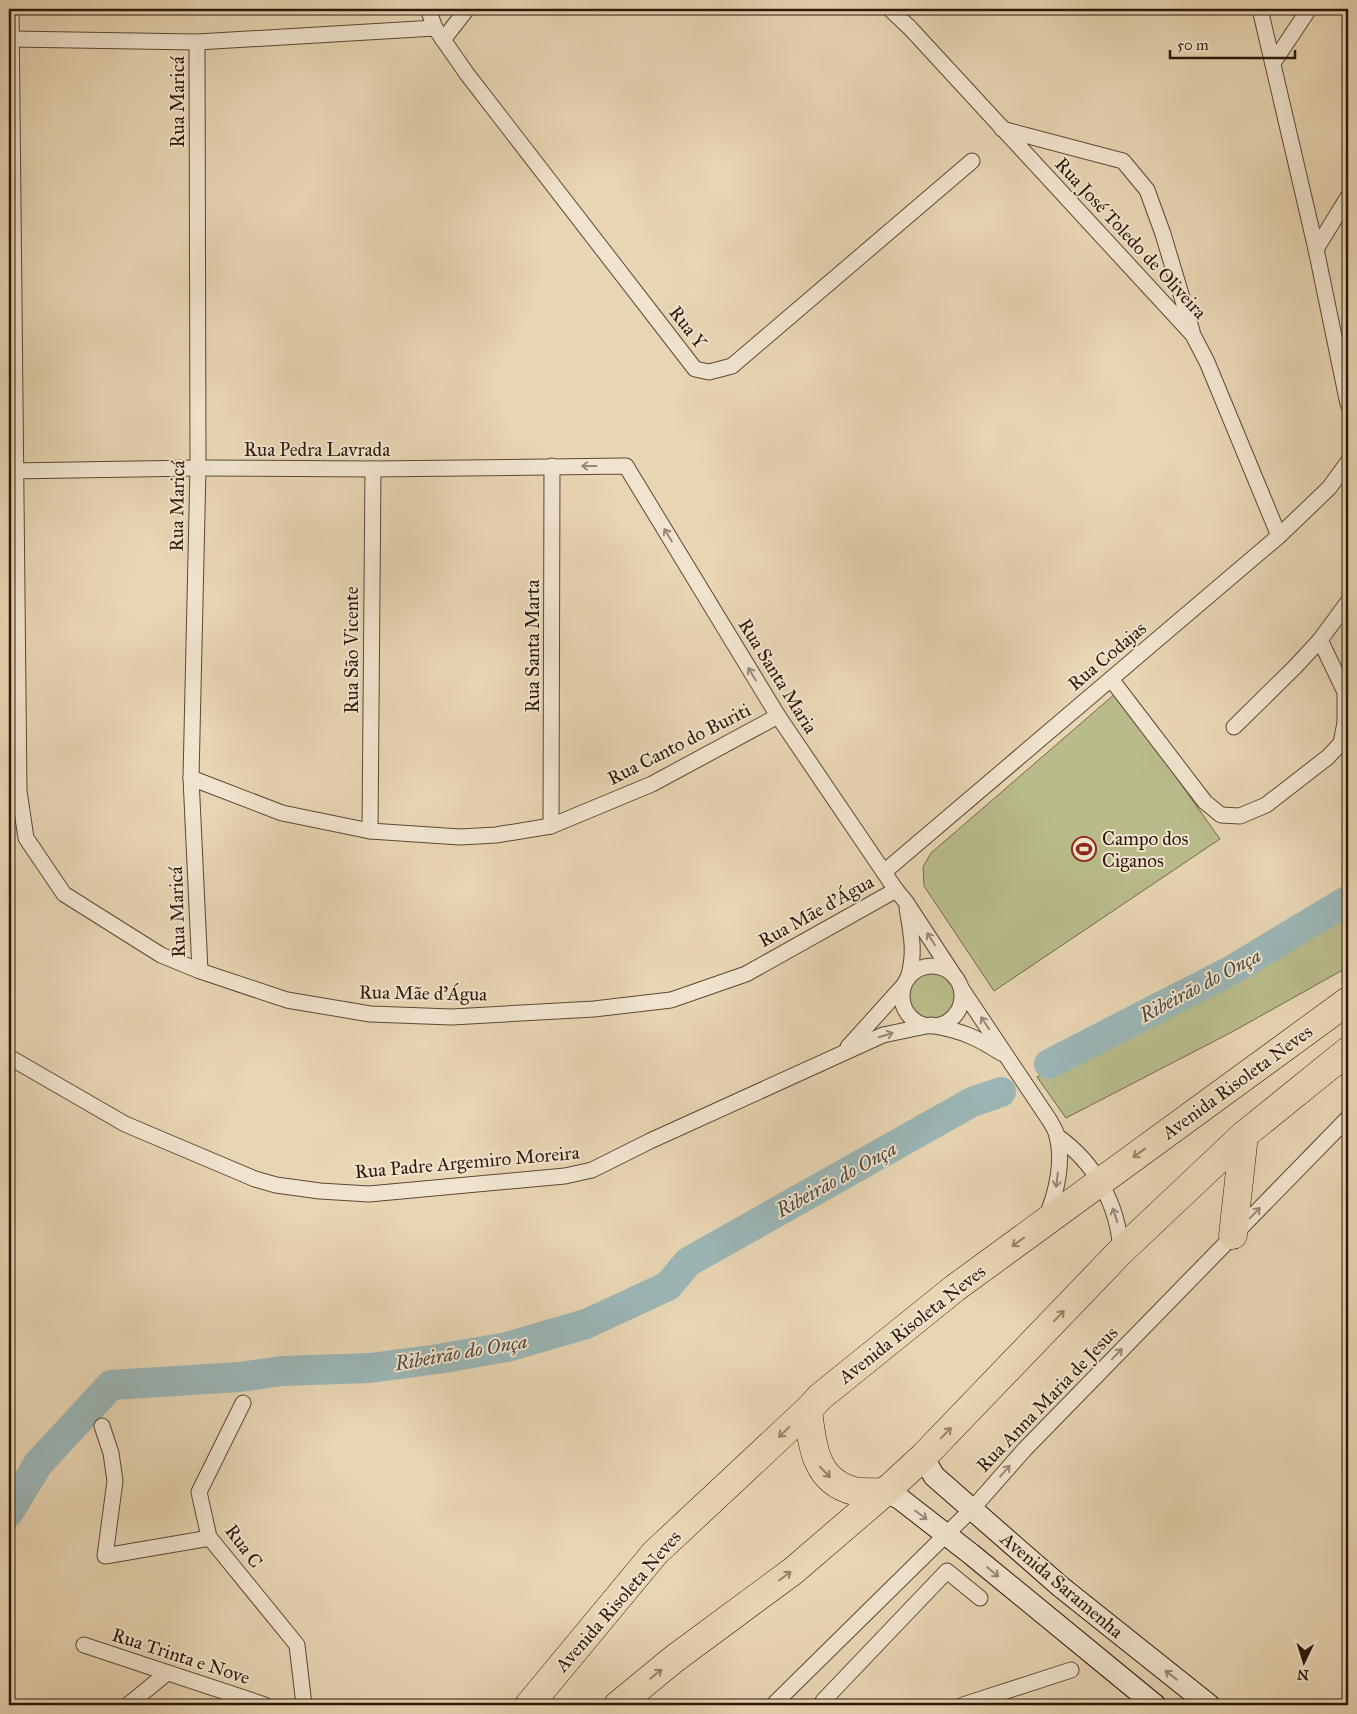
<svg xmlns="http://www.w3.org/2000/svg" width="1357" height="1714" viewBox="0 0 1357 1714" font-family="'IM FELL Great Primer',serif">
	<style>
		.green { fill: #b9bc8a; stroke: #736a4a }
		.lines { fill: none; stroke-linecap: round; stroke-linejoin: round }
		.river { stroke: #9bb6b6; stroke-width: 30 }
		.street-casing { stroke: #5c4835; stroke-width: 17 }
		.secondary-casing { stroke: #2d190b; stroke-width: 23 }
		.highway-casing { stroke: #2d190b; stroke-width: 29 }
		.street { stroke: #f0e4ce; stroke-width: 15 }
		.secondary { stroke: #f0e4ce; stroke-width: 21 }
		.highway { stroke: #e8d5b3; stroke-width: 28 }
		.oneway { stroke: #988976 }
		.oneway2 { stroke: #948067 }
		.labels { text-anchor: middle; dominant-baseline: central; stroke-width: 4; stroke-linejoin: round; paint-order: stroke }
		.street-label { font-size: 19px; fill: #2d190b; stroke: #f0e4ce }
		.poi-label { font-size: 19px; fill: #2d190b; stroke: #f0e4ce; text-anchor: start }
		.water-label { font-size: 20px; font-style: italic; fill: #4e483e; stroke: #f0e4ce }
	</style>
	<rect width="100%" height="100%" fill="#e8d5b3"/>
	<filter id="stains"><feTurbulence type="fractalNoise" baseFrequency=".004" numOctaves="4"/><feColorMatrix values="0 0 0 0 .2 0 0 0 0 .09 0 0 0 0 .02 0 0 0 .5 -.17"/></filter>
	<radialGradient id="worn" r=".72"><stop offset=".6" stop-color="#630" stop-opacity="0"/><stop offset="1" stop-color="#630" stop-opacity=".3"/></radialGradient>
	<g class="green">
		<polygon points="1116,693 1220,839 994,991 924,886 923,867 931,853"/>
		<polygon points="1348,905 1348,967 1232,1032 1066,1118 1037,1077 1180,1003"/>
		<path d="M 932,971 C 940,974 947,976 952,983 C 961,994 954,1015 941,1019 C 935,1021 927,1020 921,1019 L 909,1004 C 908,985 911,975 932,971 Z"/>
	</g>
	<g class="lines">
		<g class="river">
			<polyline points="1049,1064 1232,970 1348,900"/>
			<polyline points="9,1512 38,1464 111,1385 240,1377 282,1371 370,1368 438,1359 507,1347 586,1324 668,1286 688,1262 972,1102 1001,1092"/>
		</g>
		<defs>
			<g id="street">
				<polyline points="11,9 19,791 26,838 64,894 161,955 200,971 287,1000 370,1014 452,1017 594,1009 671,1000 746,974 896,890"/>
				<polyline points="428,9 435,28 467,74 695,369 709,372 732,366 972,161"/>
				<polyline points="890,9 910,28 1193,335 1207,362 1279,536"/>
				<polyline points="1260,9 1316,249 1348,404"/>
				<polyline points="11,39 197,42 435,28"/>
				<polyline points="443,40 467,9"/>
				<polyline points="197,42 198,468 191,778 200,971"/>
				<polyline points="1273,63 1309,9"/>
				<polyline points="1002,129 1123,161 1147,190 1163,234 1192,331"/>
				<polyline points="1316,249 1348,197"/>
				<polyline points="9,471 198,468 373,469 626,466 778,716 896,890 906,902 955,977"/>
				<polyline points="1111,679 1205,802 1221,815 1240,816 1266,805 1328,757 1341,743 1345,723 1345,692 1320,640"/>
				<polyline points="1234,727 1295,667 1320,640 1348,602"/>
				<polyline points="191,778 282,813 370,831 460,837 496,835 551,826 652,784 778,716"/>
				<polyline points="551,826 552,466"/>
				<polyline points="370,831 373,469"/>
				<polyline points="884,872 1279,536 1329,488 1348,462"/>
				<path d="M 907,908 C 911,934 916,952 908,978"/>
				<circle cx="932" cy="996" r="30"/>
				<path d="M 961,988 L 1050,1121 C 1053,1126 1056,1131 1057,1136 C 1064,1162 1056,1194 1046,1218"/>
				<path d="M 935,1026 C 962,1031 978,1038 1001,1053"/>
				<polyline points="848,1047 903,986"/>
				<polyline points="9,1057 125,1124 255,1179 276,1185 320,1191 369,1194 565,1176 592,1170 650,1141 883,1035 931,1025"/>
				<path d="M 1057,1136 C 1095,1163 1118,1204 1121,1251"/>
				<polyline points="243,1403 199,1492 209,1537 297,1645 304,1705"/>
				<polyline points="102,1426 111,1453 115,1481 105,1556 210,1538"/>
				<polyline points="84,1645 265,1705"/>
				<polyline points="128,1705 167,1673"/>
				<polyline points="773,1705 973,1508 1025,1449 1348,1118"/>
				<polyline points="824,1705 823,1701 947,1571 980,1598"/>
				<polyline points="963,1705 1071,1670"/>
			</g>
			<g id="secondary">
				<polyline points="923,1457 934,1476 1061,1587 1209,1705"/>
				<polyline points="885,1492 899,1498 971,1554 1155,1705"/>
			</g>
			<g id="highway">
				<polyline points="1233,1235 1244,1135"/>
				<path d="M 808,1410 C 812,1443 814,1481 854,1491 C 863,1493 875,1492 885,1492"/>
				<polyline points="529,1705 655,1553 808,1410 820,1397 955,1288 1348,1001"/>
				<polyline points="618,1705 674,1659 793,1571 885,1492 923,1457 1121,1251 1244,1135 1348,1051"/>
			</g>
		</defs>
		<use href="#street" class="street-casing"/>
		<use href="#secondary" class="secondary-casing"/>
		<use href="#highway" class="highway-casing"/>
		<use href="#street" class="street"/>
		<use href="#secondary" class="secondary"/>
		<use href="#highway" class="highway"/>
	</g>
	<defs><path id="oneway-shaft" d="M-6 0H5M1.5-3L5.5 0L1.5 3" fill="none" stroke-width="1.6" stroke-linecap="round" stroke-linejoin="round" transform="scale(1.25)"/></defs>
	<g class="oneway">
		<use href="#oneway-shaft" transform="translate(589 466) rotate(180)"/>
		<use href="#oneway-shaft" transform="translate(668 535) rotate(-121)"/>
		<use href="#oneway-shaft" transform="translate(752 674) rotate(-121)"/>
		<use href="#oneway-shaft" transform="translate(931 939) rotate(-123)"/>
		<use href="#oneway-shaft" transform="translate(985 1023) rotate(-124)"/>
		<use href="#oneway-shaft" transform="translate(886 1035) rotate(-17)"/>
		<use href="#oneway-shaft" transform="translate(1057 1180) rotate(97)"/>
		<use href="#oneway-shaft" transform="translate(1255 1213) rotate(-46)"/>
		<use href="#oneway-shaft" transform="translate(1115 1215) rotate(-108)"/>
		<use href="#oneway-shaft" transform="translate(1117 1354) rotate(-46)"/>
		<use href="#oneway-shaft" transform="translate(1005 1471) rotate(-49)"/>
		<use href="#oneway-shaft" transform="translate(921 1515) rotate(37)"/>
		<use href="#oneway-shaft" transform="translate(993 1572) rotate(40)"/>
		<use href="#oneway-shaft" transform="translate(1171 1675) rotate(-142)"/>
	</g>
	<g class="oneway2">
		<use href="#oneway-shaft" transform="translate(1139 1153) rotate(144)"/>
		<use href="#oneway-shaft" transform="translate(1018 1242) rotate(144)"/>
		<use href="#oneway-shaft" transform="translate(1059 1316) rotate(-46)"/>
		<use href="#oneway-shaft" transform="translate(784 1432) rotate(137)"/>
		<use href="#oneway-shaft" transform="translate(946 1433) rotate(-46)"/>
		<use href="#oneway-shaft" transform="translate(825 1472) rotate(46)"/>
		<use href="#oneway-shaft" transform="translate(785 1576) rotate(-37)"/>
		<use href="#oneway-shaft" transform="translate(656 1674) rotate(-39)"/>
	</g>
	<defs>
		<symbol id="stadium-ring" viewBox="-11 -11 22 22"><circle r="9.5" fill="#f0e4ce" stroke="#8f2418" stroke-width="1.5"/><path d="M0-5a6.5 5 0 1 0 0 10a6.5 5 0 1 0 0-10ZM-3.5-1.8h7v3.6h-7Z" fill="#8f2418"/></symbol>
	</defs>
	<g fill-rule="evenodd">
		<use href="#stadium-ring" x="1070" y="835" width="28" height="28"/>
	</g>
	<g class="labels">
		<g class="street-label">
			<text transform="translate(177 102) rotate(-90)">Rua Maricá</text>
			<text transform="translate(1131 238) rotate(47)">Rua José Toledo de Oliveira</text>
			<text transform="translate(688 327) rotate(52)">Rua Y</text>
			<text x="317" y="449">Rua Pedra Lavrada</text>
			<text transform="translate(177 506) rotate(-89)">Rua Maricá</text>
			<text transform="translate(532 646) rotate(-90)">Rua Santa Marta</text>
			<text transform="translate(351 650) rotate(-90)">Rua São Vicente</text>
			<text transform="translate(1107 656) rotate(-40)">Rua Codajas</text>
			<text transform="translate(778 676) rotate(58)">Rua Santa Maria</text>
			<text transform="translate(679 744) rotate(-27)">Rua Canto do Buriti</text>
			<text transform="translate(816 911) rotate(-29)">Rua Mãe d'Água</text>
			<text transform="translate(177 912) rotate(-92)">Rua Maricá</text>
			<text transform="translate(423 993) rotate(1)">Rua Mãe d'Água</text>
			<text transform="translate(1237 1082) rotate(-36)">Avenida Risoleta Neves</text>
			<text transform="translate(467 1162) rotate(-5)">Rua Padre Argemiro Moreira</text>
			<text transform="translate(912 1324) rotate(-38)">Avenida Risoleta Neves</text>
			<text transform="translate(1047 1399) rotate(-46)">Rua Anna Maria de Jesus</text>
			<text transform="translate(244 1546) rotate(53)">Rua C</text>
			<text transform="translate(1062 1585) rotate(40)">Avenida Saramenha</text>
			<text transform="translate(618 1601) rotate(-49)">Avenida Risoleta Neves</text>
			<text transform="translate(181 1656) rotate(18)">Rua Trinta e Nove</text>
		</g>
		<g class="poi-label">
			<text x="1102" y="838">Campo dos<tspan x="1102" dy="22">Ciganos</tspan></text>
		</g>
		<g class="water-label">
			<text transform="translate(1200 985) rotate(-28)">Ribeirão do Onça</text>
			<text transform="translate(836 1179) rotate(-29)">Ribeirão do Onça</text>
			<text transform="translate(461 1352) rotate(-10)">Ribeirão do Onça</text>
		</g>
	</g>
	<rect width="1357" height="1714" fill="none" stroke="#e8d5b3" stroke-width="30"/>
	<rect x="10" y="10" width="1337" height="1694" fill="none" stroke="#2d190b" stroke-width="2.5"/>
	<rect x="15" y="15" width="1327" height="1684" fill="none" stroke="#2d190b"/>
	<g transform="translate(1304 1662) rotate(184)" stroke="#f0e4ce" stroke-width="4" paint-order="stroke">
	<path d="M0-4L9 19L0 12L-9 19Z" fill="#2d190b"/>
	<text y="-8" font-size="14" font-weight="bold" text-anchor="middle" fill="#2d190b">N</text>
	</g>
	<path d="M1170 50v8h125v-8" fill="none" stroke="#2d190b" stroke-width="2.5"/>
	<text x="1177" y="50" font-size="15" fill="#2d190b" stroke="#f0e4ce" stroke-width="4" paint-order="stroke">50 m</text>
	<rect width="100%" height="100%" filter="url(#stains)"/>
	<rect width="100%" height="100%" fill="url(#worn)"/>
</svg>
